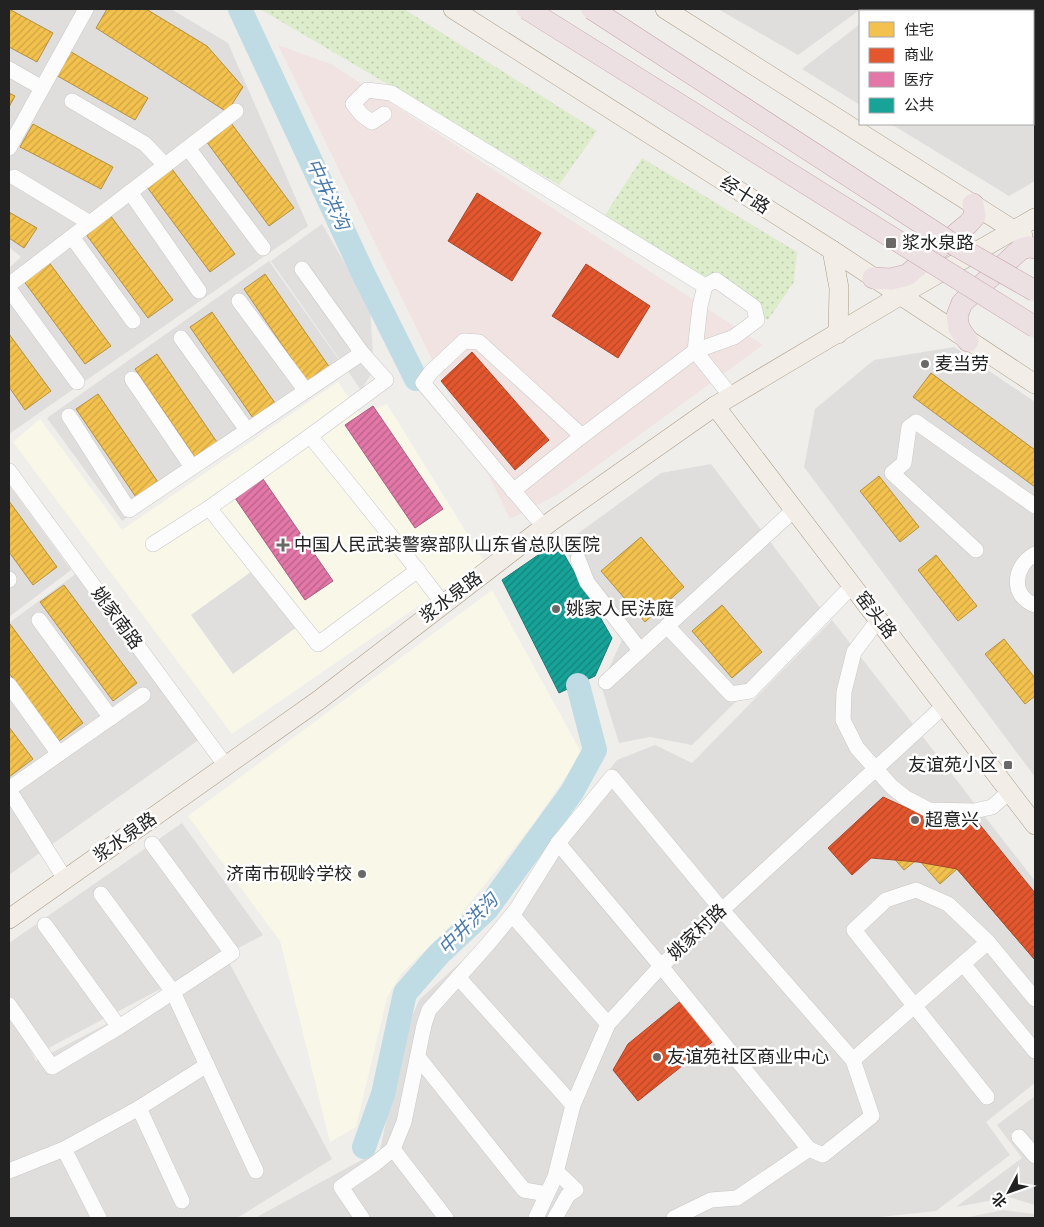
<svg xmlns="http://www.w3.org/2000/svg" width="1044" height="1227" viewBox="0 0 1044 1227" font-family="Jost,'Noto Sans SC',sans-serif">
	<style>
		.residential { fill: #dfdedc }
		.commercial { fill: #f1e3e1 }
		.education { fill: #f8f7e8 }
		.grass { fill: url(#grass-dots) }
		.parking { fill: #e0dfde }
		.homes { fill: url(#homes-hatch); stroke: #b49141 }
		.shops { fill: url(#shops-hatch); stroke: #aa472a }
		.health { fill: url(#health-hatch); stroke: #a95e80 }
		.public { fill: url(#public-hatch); stroke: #1a7c75 }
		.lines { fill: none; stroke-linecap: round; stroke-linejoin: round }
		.river { stroke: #bfdbe3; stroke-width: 24 }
		.minor-casing { stroke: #c9c8c7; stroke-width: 16 }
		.major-casing { stroke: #a79c86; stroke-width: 20 }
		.highway-casing { stroke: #c5a2ac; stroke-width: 22 }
		.minor { stroke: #fdfcfc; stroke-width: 15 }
		.major { stroke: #f3ede7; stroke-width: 19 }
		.highway { stroke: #ece0e2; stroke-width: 21 }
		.highway-bridge-casing { stroke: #c5a2ac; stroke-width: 22; stroke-linecap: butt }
		.highway-bridge { stroke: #ece0e2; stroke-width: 21 }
		.poi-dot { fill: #6a6968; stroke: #fff; stroke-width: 2 }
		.labels { text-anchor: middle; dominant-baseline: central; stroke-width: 5; stroke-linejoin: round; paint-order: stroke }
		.street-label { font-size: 18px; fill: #222; stroke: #fff }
		.poi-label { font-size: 18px; fill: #222; stroke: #fff; text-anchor: start }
		.water-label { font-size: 19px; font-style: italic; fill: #4a7aab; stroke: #fff }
	</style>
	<defs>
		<pattern id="grass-dots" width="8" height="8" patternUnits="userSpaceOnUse" patternTransform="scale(1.25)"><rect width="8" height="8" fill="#ddeccb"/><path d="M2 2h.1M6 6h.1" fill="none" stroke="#bdcaae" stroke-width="1.8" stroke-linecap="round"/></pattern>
		<pattern id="homes-hatch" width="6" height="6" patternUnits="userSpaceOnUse" patternTransform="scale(1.25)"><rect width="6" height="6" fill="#f2c14e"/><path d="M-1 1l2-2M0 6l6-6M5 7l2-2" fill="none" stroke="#cfa644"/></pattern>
		<pattern id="shops-hatch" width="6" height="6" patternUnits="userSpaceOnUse" patternTransform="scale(1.25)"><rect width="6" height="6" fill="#e4572e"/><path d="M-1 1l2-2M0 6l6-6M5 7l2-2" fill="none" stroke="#b84827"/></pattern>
		<pattern id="health-hatch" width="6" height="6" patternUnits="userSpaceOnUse" patternTransform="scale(1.25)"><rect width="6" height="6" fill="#e377a8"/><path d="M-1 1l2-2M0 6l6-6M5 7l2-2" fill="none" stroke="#b86188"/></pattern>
		<pattern id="public-hatch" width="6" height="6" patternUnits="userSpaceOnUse" patternTransform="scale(1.25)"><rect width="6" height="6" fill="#17a398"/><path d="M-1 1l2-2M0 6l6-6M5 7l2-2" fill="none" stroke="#14847c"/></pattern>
	</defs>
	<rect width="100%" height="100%" fill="#f0eeeb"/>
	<g class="residential">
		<polygon points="9,9 78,9 35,84 9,70"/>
		<polygon points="89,9 171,9 228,43 308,226 9,434 9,268 21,257 9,247 9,152"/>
		<polygon points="718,9 861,9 798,55"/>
		<polygon points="880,9 1035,9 1035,181 1009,196 891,124 1033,124 1033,11 877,11"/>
		<polygon points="860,24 860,105 802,69"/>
		<polygon points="9,72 34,86 9,135"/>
		<polygon points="269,261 344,367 122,521 47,418"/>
		<polygon points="954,347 1035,402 1035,777 804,467 815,409 874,360"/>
		<polygon points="711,464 825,614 692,745 650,737 619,743 601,685 622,640 562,545 661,473"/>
		<polygon points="9,485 71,570 9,617"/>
		<polygon points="77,573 200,739 9,875 9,623"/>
		<polygon points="832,620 1035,881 1035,1083 986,1122 1010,1155 936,1211 871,1218 255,1218 380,1150 404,1035 419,1000 505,922 579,808 617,760 655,745 692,763"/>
		<polygon points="182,823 263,935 41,1052 9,998 9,943"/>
		<polygon points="228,960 332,1159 237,1218 9,1218 9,1009 36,1061"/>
		<polygon points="1035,1096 1035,1205 1009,1197 956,1207 1022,1158 997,1125"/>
		<polygon points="1003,1210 1035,1214 1035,1218 964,1218"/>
	</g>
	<polygon class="commercial" points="278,45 331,64 763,345 557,495 510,519"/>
	<g class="education">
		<polygon points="338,382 361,415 387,404 484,561 232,734 13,442 40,419 122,530"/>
		<polygon points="492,590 582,754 530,828 457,919 401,974 387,998 356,1127 330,1142 280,941 188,816"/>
	</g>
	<g class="grass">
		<polygon points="260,9 404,9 597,131 559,185"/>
		<polygon points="642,158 797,252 794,282 768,320 605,215"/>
	</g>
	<g class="parking">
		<polygon points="322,224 370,307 374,370 361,390 271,261"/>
		<polygon points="259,566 301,624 233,674 191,615"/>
	</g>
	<g class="homes">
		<polygon points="9,9 53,33 37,62 9,47"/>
		<polygon points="107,9 146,9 207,46 243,87 227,112 96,28"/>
		<polygon points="917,9 935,9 939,11 915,11"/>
		<polygon points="988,9 1025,9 1022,11 990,11"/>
		<polygon points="68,50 148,98 135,120 54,74"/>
		<polygon points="1033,73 1035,75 1035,117 1033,115"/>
		<polygon points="9,93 15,96 9,107"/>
		<polygon points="231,123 294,208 269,226 206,141"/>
		<polygon points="33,124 113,167 101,189 20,147"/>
		<polygon points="172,169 235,254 210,272 147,187"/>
		<polygon points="9,212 37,228 24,248 9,238"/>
		<polygon points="110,215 173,300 148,318 85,233"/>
		<polygon points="48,261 111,346 85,364 23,280"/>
		<polygon points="265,274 330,368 308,383 244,289"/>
		<polygon points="212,312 277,406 255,421 190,327"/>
		<polygon points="9,334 51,391 25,410 9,387"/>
		<polygon points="157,354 221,448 199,463 135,369"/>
		<polygon points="931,373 1035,450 1035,487 913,397"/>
		<polygon points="98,394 162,488 140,503 76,409"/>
		<polygon points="879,476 919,527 900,542 860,491"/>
		<polygon points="9,501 57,567 33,585 9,552"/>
		<polygon points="641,537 684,587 645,622 601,571"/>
		<polygon points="936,555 977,606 958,621 918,570"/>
		<polygon points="64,585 137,683 113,701 40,602"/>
		<polygon points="722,605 762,652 732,678 692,631"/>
		<polygon points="10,624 83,723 59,741 9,673 9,625"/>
		<polygon points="1004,639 1035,678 1035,696 1025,704 985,654"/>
		<polygon points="9,727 33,759 9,777"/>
		<polygon points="886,809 924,852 942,836 961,859 973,848 1035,921 1035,960 957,869 940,884 918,859 904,870 866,826"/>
	</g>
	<g class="shops">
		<polygon points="477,193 541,233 512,281 448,241"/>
		<polygon points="586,264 650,306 618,358 552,316"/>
		<polygon points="472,352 549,440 515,470 441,381"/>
		<polygon points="883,797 907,808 939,816 972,815 1035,893 1035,960 957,869 918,862 871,858 852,875 828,848"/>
		<polygon points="683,999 716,1039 638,1101 613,1070 628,1044"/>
	</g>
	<g class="health">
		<polygon points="373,406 443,509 415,528 345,425"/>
		<polygon points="263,479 333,581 305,600 235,498"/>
	</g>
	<polygon class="public" points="557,542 612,638 595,676 559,693 502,580"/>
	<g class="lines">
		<g class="river">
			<polyline points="240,9 362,271 416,379"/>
			<polyline points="364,1147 383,1094 405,993 439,954 487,909 572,792 595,750 578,685"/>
		</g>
		<defs>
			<g id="minor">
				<polyline points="9,69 42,88"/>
				<polyline points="72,101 145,144 165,165"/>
				<polyline points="384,114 372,122 362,115 353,104 367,90 391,93 705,286"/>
				<polyline points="9,148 86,9"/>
				<polyline points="188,148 263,248"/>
				<polyline points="14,177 90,223"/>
				<polyline points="130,192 199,291"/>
				<polyline points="72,237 133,321"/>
				<polyline points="302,269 362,353"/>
				<polyline points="9,285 236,111"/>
				<polyline points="9,289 77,382"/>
				<polyline points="239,301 306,391"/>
				<polyline points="181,338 247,430"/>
				<polyline points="132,379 192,467"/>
				<polyline points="69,416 129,510 362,353 386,380 310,436"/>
				<polyline points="9,471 226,766"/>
				<polyline points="513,491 582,436"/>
				<polyline points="544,527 423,383 431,372 464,341 479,342 582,436 695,351 700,306 705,286 716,280 754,307 757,320 734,337 695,351 731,396"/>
				<polyline points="153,544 209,508"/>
				<polyline points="976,550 892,473 904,463 909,427 916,422 1035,506"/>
				<path d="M 1035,554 C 1013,566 1010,596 1035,605"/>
				<polyline points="578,559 587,582 640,650"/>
				<path d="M 418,570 L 318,644 L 209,508 L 310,436 C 355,491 400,546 443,604"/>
				<polyline points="9,579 9,580"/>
				<polyline points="879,619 854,652 844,692 843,720 857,748 892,787 906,798 929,810 974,811 992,807 1010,791"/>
				<polyline points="39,620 111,718"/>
				<polyline points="667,626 731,694 750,691 853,585"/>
				<polyline points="606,682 795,509"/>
				<polyline points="9,685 59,754"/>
				<polyline points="9,789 143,695"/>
				<polyline points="9,790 65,879"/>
				<path d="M 558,843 L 612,777 L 722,910 L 853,1060 C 898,1020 943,981 988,942 L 948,904 L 916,890 L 886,900 L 854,930 L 987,1097"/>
				<polyline points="152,844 232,953 173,992 256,1171"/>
				<polyline points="101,894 173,992 119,1027"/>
				<polyline points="512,915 608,1024"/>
				<polyline points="988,942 1035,999"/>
				<polyline points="963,964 1035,1051"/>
				<polyline points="458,977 573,1105"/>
				<polyline points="9,1005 52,1067 119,1027 45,925"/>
				<polyline points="418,1057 524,1190 547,1194"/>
				<polyline points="1019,1137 1035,1156"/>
				<polyline points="393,1149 446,1218"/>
				<polyline points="9,1171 64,1149"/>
				<polyline points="182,1201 139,1108 207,1065"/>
				<polyline points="99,1218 64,1149 139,1108"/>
				<polyline points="362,1218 341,1187 376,1163 393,1149 404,1122 424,1025 429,1010 488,944 516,910 558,843 661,966 809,1149"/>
				<polyline points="536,1218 555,1177 573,1105 608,1024 661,966 945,705"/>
				<polyline points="555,1218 568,1195 576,1190 557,1172"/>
				<polyline points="674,1218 711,1200 737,1198 809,1149 823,1155 872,1116 853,1060"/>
			</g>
			<g id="major">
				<polyline points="453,9 832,250 1035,384"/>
				<polyline points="665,9 1023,236"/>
				<polyline points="832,250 839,288 838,334"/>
				<polyline points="715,406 1035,825"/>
				<polyline points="9,919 319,700 553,520 715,406 901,295 1035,218"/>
			</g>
			<g id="highway">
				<polyline points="873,278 891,279 907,275 968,224 975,216 973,204"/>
				<polyline points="968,341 959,328 957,316 962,303 1021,249 1029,247 1035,248"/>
			</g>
		</defs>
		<use href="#minor" class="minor-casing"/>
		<use href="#major" class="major-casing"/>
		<use href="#highway" class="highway-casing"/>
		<use href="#minor" class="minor"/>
		<use href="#major" class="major"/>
		<use href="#highway" class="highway"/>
		<defs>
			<g id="highway-bridge">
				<polyline points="527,9 1035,327"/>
				<polyline points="592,9 953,244 1035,291"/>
			</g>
		</defs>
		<use href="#highway-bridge" class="highway-bridge-casing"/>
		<use href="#highway-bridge" class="highway-bridge"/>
	</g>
	<g class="poi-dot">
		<rect x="885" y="237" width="12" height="12" rx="2.5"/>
		<circle cx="925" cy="364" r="5"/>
		<path d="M280.5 537.5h5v5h5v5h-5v5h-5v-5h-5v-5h5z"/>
		<circle cx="556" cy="609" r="5"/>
		<rect x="1003" y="760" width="10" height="10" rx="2.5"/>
		<circle cx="915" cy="820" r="5"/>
		<circle cx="362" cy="874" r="5"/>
		<circle cx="657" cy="1057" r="5"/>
	</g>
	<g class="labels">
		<g class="street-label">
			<text transform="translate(745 195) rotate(32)">经十路</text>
			<text transform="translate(451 597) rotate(-37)">浆水泉路</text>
			<text transform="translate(876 615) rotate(52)">窑头路</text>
			<text transform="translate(117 618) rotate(54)">姚家南路</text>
			<text transform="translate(125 837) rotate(-35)">浆水泉路</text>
			<text transform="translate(697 932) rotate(-43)">姚家村路</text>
		</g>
		<g class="poi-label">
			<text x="902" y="243">浆水泉路</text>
			<text x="935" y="364">麦当劳</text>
			<text x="294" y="545">中国人民武装警察部队山东省总队医院</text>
			<text x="566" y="609">姚家人民法庭</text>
			<text x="998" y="765" text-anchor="end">友谊苑小区</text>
			<text x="925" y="820">超意兴</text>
			<text x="352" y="874" text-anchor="end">济南市砚岭学校</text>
			<text x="667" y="1057">友谊苑社区商业中心</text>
		</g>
		<g class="water-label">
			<text transform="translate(328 194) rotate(65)">中井洪沟</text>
			<text transform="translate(468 924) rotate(-46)">中井洪沟</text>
		</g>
	</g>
	<rect width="1044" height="1227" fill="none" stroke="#222222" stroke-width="20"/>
	<rect x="859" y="10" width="175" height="115" fill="#ffffff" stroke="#a7a7a7"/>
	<rect x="869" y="22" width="25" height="15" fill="#f2c14e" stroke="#a7a7a7"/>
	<text x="904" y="35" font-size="15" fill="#222222">住宅</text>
	<rect x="869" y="48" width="25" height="15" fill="#e4572e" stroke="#a7a7a7"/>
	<text x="904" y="60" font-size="15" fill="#222222">商业</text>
	<rect x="869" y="72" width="25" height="15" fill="#e377a8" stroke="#a7a7a7"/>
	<text x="904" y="85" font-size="15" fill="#222222">医疗</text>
	<rect x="869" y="98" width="25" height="15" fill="#17a398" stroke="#a7a7a7"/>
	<text x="904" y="110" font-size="15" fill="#222222">公共</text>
	<g transform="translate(1009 1192) rotate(229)" stroke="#ffffff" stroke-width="4" paint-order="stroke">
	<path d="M0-4L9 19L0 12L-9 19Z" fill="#222222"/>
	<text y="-8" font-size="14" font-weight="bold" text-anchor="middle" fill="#222222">北</text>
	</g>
</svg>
